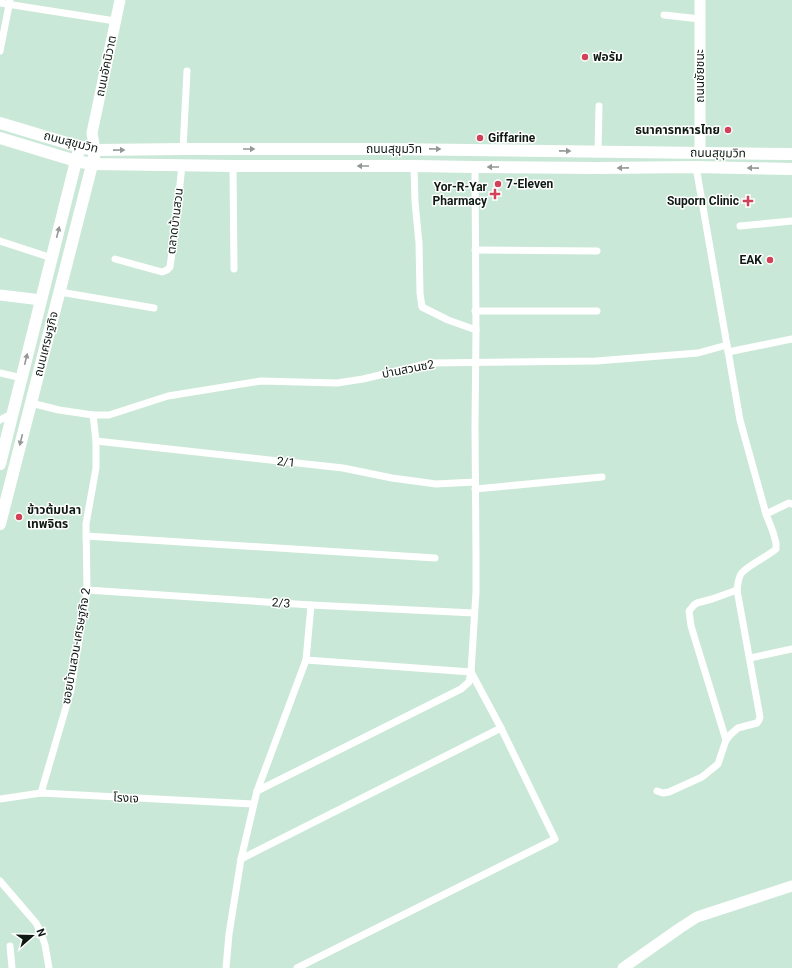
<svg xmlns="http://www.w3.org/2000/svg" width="792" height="968" viewBox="0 0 792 968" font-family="Roboto,'Noto Sans Thai',sans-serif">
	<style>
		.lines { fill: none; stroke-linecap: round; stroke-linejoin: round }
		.street { stroke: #fff; stroke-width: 7 }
		.secondary { stroke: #fff; stroke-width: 11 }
		.primary { stroke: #fff; stroke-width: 12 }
		.oneway { fill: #939895 }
		.poi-dot { fill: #d14158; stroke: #fff; stroke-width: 1.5 }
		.labels { text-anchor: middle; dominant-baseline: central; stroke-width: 3; stroke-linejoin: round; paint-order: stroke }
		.poi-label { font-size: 12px; font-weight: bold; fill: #0e1913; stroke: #fff; text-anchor: start }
		.street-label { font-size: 12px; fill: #0e1913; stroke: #fff }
	</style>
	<rect width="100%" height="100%" fill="#cae8d7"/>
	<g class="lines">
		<g class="street">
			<polyline points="0,3 115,21"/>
			<polyline points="664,15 700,19"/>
			<polyline points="0,51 10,0"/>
			<polyline points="183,149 187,71"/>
			<polyline points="598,151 599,106"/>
			<polyline points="233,166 234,269"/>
			<polyline points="414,166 415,202 419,243 420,293 422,307 448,320 476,330"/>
			<polyline points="740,226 792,221"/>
			<polyline points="0,241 52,258"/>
			<polyline points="475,250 597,251"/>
			<polyline points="115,259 162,272 167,270 170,267 177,213 182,165"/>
			<polyline points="60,292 154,308"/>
			<polyline points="475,311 597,311"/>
			<polyline points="728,352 792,339"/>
			<polyline points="0,373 22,378"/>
			<polyline points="31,403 59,410 93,415 109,415 168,396 261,381 337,383 363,379 430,363 596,361 698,353 727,345"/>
			<polyline points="0,420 13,413"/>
			<polyline points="96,441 343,468 392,478 436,484 475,482"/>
			<polyline points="475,489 602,477"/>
			<polyline points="766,514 789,503 792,504"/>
			<polyline points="86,536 435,558"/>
			<polyline points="87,590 311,605 474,613"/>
			<polyline points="750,658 792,649"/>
			<polyline points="306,660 471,672"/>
			<polyline points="726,740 691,626 689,611 694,605 697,603 712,599 737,590"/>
			<polyline points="257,791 461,689 469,682 471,672 476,592 476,556 475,426 476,330 475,167"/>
			<path d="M 657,791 L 663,793 L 669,792 L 702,777 L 707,773 L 718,764 L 726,740 L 731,734 L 738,728 L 757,723 L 759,720 L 760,717 L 737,590 C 738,585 738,578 741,574 C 746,566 767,557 776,549 L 776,543 L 773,532 L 766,514 L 740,420 L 696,167"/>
			<polyline points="41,793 71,690 87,590 86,524 96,468 96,441 93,415"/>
			<polyline points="0,799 41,793 253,804"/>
			<polyline points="241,859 501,728"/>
			<polyline points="0,881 36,923 41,933 45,945 49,968"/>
			<polyline points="10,946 12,968"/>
			<polyline points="226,968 229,934 241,859 257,791 306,660 311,605"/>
			<polyline points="297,968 555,839 501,728 471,672"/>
		</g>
		<g class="secondary">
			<polyline points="95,150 92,133 120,0"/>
			<polyline points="700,152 700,0"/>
			<polyline points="0,295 41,300"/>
			<polyline points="623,968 680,928 697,917 792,886"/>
		</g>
		<g class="primary">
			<polyline points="0,123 80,147 95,150 183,149 385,149 792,154"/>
			<polyline points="0,138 76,161 92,164 233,166 414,166 475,167 597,168 696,167 792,169"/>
			<polyline points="0,464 78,153"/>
			<polyline points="0,524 94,157"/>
		</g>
	</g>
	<defs><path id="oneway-solid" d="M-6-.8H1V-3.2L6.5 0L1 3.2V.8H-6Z"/></defs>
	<g class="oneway">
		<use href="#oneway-solid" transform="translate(249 149)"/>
		<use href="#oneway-solid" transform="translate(435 149) rotate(1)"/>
		<use href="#oneway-solid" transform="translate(119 150) rotate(-1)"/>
		<use href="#oneway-solid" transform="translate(565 151) rotate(1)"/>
		<use href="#oneway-solid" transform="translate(363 166) rotate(180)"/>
		<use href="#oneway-solid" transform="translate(493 167) rotate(-180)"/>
		<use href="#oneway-solid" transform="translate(623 168) rotate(179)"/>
		<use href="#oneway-solid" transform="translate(753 168) rotate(-179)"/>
		<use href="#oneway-solid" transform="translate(58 232) rotate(-76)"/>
		<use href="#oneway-solid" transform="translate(26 359) rotate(-76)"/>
		<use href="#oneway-solid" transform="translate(21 440) rotate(104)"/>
	</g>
	<g class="poi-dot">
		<circle cx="585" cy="57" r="4"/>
		<circle cx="728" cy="130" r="4"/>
		<circle cx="480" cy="138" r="4"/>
		<circle cx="498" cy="184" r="4"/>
		<path d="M493 188h4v4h4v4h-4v4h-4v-4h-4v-4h4z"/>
		<path d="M746 195h4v4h4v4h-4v4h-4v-4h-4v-4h4z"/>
		<circle cx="770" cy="260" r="4"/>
		<circle cx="19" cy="517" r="4"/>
	</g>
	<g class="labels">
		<g class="poi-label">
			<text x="593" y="57">ฟอรัม</text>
			<text x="720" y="130" text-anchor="end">ธนาคารทหารไทย</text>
			<text x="488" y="138">Giffarine</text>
			<text x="506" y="184">7-Eleven</text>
			<text x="487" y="187" text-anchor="end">Yor-R-Yar<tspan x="487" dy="14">Pharmacy</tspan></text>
			<text x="739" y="201" text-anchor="end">Suporn Clinic</text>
			<text x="762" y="260" text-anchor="end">EAK</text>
			<text x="27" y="510">ข้าวต้มปลา<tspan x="27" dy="14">เทพจิตร</tspan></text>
		</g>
		<g class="street-label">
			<text transform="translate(106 66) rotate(-78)">ถนนอัคนิวาต</text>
			<text transform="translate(700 76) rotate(-90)">ถนนชัยชนะ</text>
			<text transform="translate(71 142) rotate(14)">ถนนสุขุมวิท</text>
			<text x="394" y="149">ถนนสุขุมวิท</text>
			<text transform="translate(718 153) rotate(1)">ถนนสุขุมวิท</text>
			<text transform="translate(175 221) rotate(-83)">ตลาดบ้านสวน</text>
			<text transform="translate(46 344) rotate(-76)">ถนนเศรษฐกิจ</text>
			<text transform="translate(408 369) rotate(-11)">บ่านสวนซ2</text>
			<text transform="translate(286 462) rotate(6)">2/1</text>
			<text transform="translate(281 603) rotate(4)">2/3</text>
			<text transform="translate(76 646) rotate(-80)">ซอยบ้านสวน-เศรษฐกิจ 2</text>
			<text transform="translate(126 798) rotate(3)">โรงเจ</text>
		</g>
	</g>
	<g transform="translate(32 936) rotate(70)" stroke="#ffffff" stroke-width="3" paint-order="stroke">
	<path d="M0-3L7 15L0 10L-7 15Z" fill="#0e1913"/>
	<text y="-6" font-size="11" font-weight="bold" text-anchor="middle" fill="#0e1913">N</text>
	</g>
</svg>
